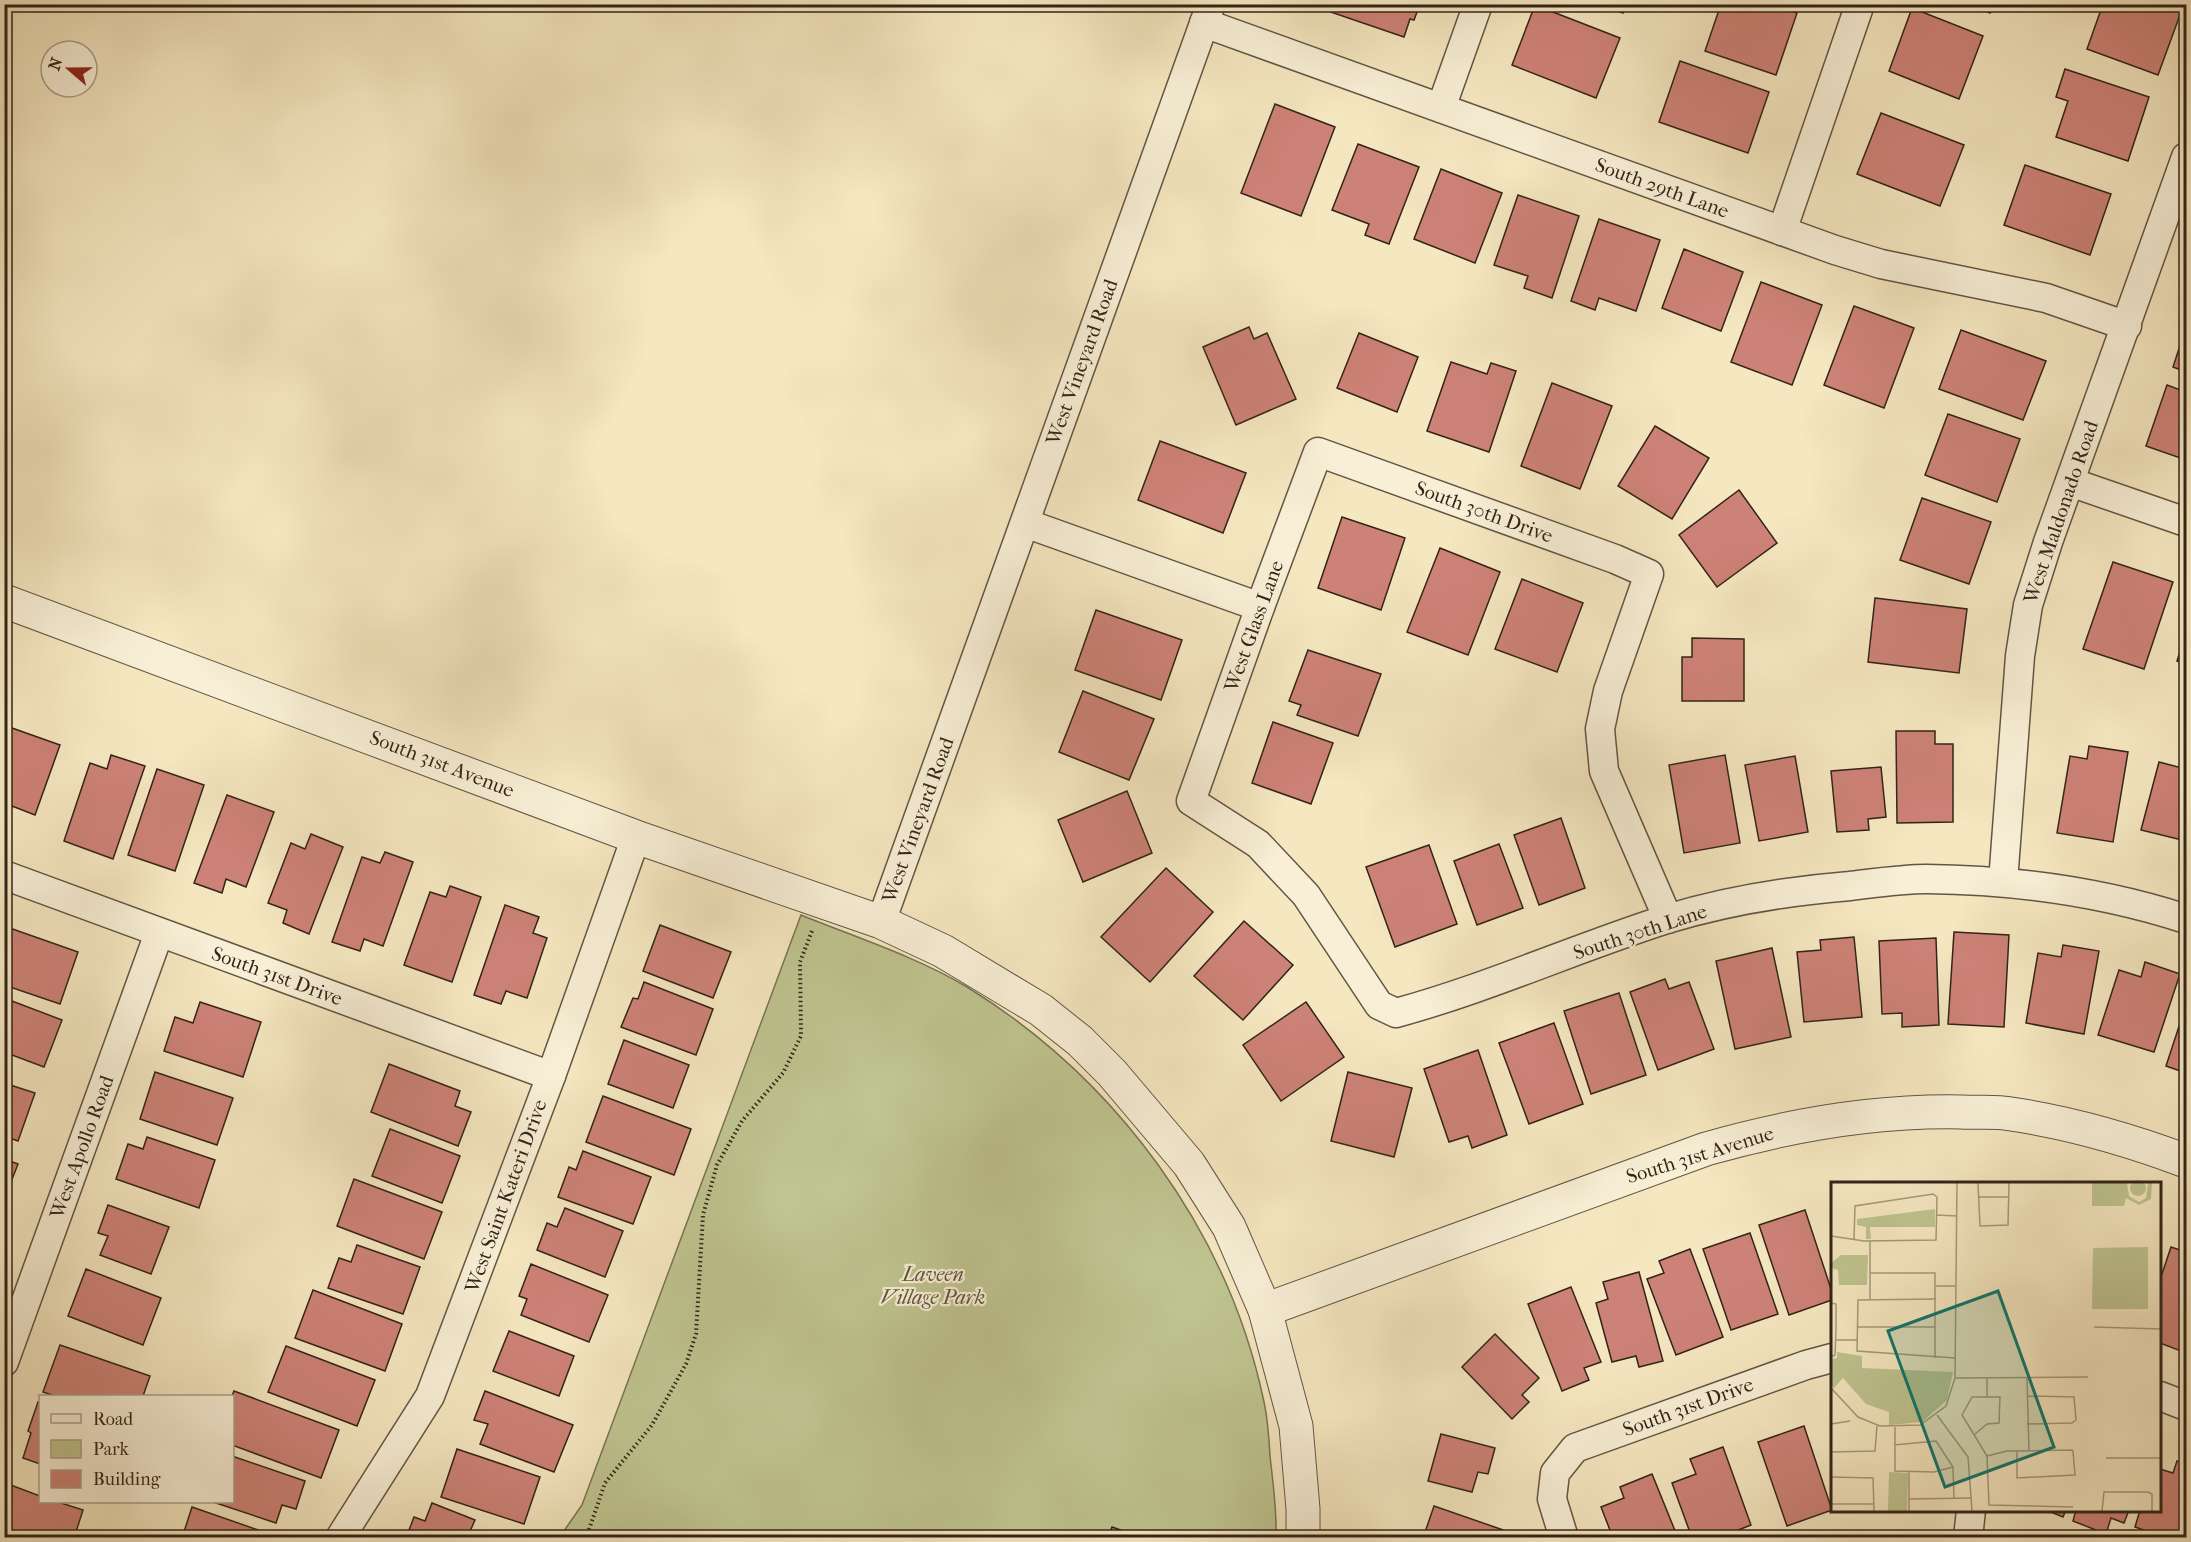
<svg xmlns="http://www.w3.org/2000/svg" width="2191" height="1542" viewBox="0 0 2191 1542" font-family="'IM FELL French Canon',serif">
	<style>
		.green { fill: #bfc490; stroke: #787454; stroke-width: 1.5 }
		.building { fill: #cd8277; stroke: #322419; stroke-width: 1.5 }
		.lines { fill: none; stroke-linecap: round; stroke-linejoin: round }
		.minor-casing { stroke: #635543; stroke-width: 31 }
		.tertiary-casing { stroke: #635543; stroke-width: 35 }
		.path { stroke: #322419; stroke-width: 4; stroke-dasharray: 1.5 3; stroke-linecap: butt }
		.minor { stroke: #f8efd6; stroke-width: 28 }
		.tertiary { stroke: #f8efd6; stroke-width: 33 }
		.labels { text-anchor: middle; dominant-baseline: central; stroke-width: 4.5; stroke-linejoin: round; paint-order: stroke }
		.street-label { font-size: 20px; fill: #322419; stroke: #f8efd6 }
		.park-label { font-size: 20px; font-style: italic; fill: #5c543d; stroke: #f8efd6 }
		.inset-road { fill: none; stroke: #a7997d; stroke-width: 1.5 }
		.view { fill: #0f766e; fill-opacity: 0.15; stroke: #0f766e; stroke-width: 3 }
		.inset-edge { fill: none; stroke: #322419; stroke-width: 3 }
	</style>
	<rect width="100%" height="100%" fill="#f5e7c0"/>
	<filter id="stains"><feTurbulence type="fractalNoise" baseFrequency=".00333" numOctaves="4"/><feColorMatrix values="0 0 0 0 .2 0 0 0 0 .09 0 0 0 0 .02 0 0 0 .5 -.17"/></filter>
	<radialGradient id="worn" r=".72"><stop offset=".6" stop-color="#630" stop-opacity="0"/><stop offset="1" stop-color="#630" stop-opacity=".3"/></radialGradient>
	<path class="green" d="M 801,915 C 855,937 917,957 967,987 C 1116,1079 1228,1230 1264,1402 C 1268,1420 1269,1439 1270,1456 C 1273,1483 1277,1511 1276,1537 L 559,1538 L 582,1505 Z"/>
	<g class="building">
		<polygon points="1320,4 1420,4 1414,20 1410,19 1404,37 1319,8"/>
		<polygon points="1599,4 1626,4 1623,13"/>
		<polygon points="1721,4 1773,4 1797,13 1776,75 1705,51"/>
		<polygon points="1969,4 1993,4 1990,13"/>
		<polygon points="2103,4 2160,4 2181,12 2158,75 2087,49"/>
		<polygon points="1535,5 1620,38 1596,98 1512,65"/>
		<polygon points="1912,8 1983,36 1959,99 1889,71"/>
		<polygon points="1680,61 1769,92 1748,153 1659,122"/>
		<polygon points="2065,69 2149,97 2128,161 2056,137 2068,101 2056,97"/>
		<polygon points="1275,104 1335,127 1301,216 1241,193"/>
		<polygon points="1881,113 1964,145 1940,206 1857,174"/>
		<polygon points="1358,144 1419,167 1389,244 1365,235 1369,224 1332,210"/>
		<polygon points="2025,165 2111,194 2090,255 2004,225"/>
		<polygon points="1441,169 1502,193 1475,263 1414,239"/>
		<polygon points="1518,195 1579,216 1552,298 1524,288 1528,276 1494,265"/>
		<polygon points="1599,219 1660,240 1636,311 1599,298 1595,310 1571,301"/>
		<polygon points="1684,249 1743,272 1721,331 1662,308"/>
		<polygon points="1761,282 1822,305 1792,385 1731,362"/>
		<polygon points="1854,306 1914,328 1884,408 1824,385"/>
		<polygon points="1249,327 1254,339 1267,333 1296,399 1236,425 1203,347"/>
		<polygon points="2186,327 2186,372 2173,367"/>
		<polygon points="1961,330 2046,361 2023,420 1939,389"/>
		<polygon points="1359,333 1418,357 1397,412 1337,388"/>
		<polygon points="1451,362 1487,374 1491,363 1516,371 1489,452 1427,431"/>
		<polygon points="1552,383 1612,406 1580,489 1521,466"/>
		<polygon points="2167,385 2186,392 2186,460 2146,446"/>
		<polygon points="1948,414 2020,439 1997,502 1925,475"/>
		<polygon points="1655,426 1709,458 1672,519 1618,486"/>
		<polygon points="1160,441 1246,473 1223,533 1138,500"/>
		<polygon points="1739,490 1777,543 1717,587 1679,535"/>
		<polygon points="1922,498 1991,522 1969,584 1900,560"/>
		<polygon points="1342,517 1405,538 1381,610 1318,588"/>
		<polygon points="1440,548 1500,572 1468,655 1407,632"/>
		<polygon points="2113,562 2173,582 2144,669 2083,649"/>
		<polygon points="1522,579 1583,603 1557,672 1495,649"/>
		<polygon points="1875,598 1967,609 1959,673 1868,662"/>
		<polygon points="1096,610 1182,640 1161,700 1075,670"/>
		<polygon points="2186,633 2186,664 2177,661"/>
		<polygon points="1692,638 1744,639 1744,701 1682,701 1682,657 1692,657"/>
		<polygon points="1308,650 1381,674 1358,736 1297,715 1301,705 1289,701"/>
		<polygon points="1083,691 1154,719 1129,780 1059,752"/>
		<polygon points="1273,722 1333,743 1311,804 1252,783"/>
		<polygon points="12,728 60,745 35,815 12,806 8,819 4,818 4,749"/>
		<polygon points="1896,731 1935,731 1935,744 1953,744 1953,822 1897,823"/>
		<polygon points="2089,746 2128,752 2113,842 2057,833 2070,756 2087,759"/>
		<polygon points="111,755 145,766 113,859 64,841 90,763 107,769"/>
		<polygon points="1725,755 1740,843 1684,853 1669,765"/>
		<polygon points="1795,756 1808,832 1759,841 1745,765"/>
		<polygon points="2159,762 2186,769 2186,841 2141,830"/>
		<polygon points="1881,767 1886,817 1868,819 1869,830 1837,832 1831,771"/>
		<polygon points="157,769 204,785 175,871 128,855"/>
		<polygon points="1127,791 1152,853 1083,882 1058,820"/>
		<polygon points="227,795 274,812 246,887 226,879 222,893 194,883"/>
		<polygon points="1561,818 1585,888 1539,905 1514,835"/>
		<polygon points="311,834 343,847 309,934 283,923 287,910 268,903 291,843 305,849"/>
		<polygon points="1499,844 1523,908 1477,925 1454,861"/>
		<polygon points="1429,845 1457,924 1395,947 1366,867"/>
		<polygon points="385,852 413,862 383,946 364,939 360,951 332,942 362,857 380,863"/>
		<polygon points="1166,868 1213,912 1150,982 1101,937"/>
		<polygon points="450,886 481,897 452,982 404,965 430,892 446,897"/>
		<polygon points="505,905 539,917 533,933 547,938 527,998 506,991 501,1004 474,995"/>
		<polygon points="1244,921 1293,965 1243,1020 1194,976"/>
		<polygon points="660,925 731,952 713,998 643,971"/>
		<polygon points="4,926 78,952 60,1004 4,985"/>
		<polygon points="1954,932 2009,935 2004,1027 1948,1024"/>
		<polygon points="1854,937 1862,1017 1804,1022 1797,952 1821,950 1820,940"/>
		<polygon points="1936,938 1939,1025 1902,1027 1902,1013 1882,1014 1879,941"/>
		<polygon points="2063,945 2099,951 2084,1034 2026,1023 2038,953 2061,957"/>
		<polygon points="1772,948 1791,1037 1735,1049 1716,961"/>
		<polygon points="2145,962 2180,974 2154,1052 2098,1035 2119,970 2141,977"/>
		<polygon points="1665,979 1669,989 1689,982 1714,1049 1658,1070 1630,992"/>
		<polygon points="644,982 713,1009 696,1055 621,1027 633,998 638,999"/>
		<polygon points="1619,993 1646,1075 1591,1094 1564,1011"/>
		<polygon points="4,998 62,1020 44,1067 4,1052"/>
		<polygon points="200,1002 261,1022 243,1077 164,1051 175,1017 193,1023"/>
		<polygon points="1306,1002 1344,1057 1281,1101 1243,1045"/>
		<polygon points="2186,1005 2186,1073 2166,1066"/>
		<polygon points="1554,1023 1583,1104 1529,1124 1499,1043"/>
		<polygon points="624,1040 689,1065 673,1108 608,1084"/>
		<polygon points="1478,1050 1507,1135 1472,1148 1468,1136 1449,1142 1424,1069"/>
		<polygon points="389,1064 460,1091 455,1106 471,1112 458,1146 371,1112"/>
		<polygon points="155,1072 233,1098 217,1145 140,1119"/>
		<polygon points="1348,1072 1412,1088 1394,1157 1331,1141"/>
		<polygon points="4,1083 35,1093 18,1141 4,1136"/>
		<polygon points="603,1096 691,1129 674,1175 586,1142"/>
		<polygon points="390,1129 460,1156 442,1203 372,1176"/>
		<polygon points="147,1137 215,1160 199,1208 116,1179 128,1144 143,1149"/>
		<polygon points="583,1151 651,1177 633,1224 558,1197 569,1167 576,1170"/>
		<polygon points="4,1159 18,1164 4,1200"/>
		<polygon points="354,1179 442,1212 424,1259 337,1226"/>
		<polygon points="108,1205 169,1227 151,1274 100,1255 108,1236 98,1233"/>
		<polygon points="565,1208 623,1231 605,1277 537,1250 547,1223 557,1227"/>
		<polygon points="1805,1210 1832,1292 1832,1300 1789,1315 1759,1225"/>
		<polygon points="1750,1233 1778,1314 1731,1330 1703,1249"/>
		<polygon points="357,1245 420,1267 403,1314 328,1288 339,1258 351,1262"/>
		<polygon points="2171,1247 2186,1252 2186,1353 2160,1343 2160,1280"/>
		<polygon points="1690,1249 1723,1337 1676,1355 1647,1279 1664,1273 1659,1261"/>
		<polygon points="531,1264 608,1295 589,1342 521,1315 527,1299 519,1296"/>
		<polygon points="86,1269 161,1298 143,1345 68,1316"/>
		<polygon points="1639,1272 1663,1361 1639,1367 1636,1356 1612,1362 1596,1303 1608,1299 1603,1282"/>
		<polygon points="1571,1287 1601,1362 1584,1368 1589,1380 1562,1391 1528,1304"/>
		<polygon points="313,1290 402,1324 385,1371 295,1338"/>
		<polygon points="509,1331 574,1356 559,1396 493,1371"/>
		<polygon points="1495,1334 1539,1378 1522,1395 1529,1402 1512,1419 1462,1367"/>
		<polygon points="60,1345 150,1376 143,1396 55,1396 43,1392"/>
		<polygon points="286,1346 375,1380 357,1426 268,1392"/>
		<polygon points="234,1391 339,1430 321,1478 232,1445 232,1396"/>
		<polygon points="485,1391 573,1425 554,1472 480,1444 488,1424 474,1420"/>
		<polygon points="38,1402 40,1403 40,1464 23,1458 31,1433 28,1431"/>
		<polygon points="1804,1426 1832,1510 1787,1526 1758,1442"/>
		<polygon points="1441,1434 1495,1448 1488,1474 1478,1472 1472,1492 1428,1481"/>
		<polygon points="1723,1447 1751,1525 1718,1538 1692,1538 1672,1483 1696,1474 1690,1459"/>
		<polygon points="457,1449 540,1477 524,1524 441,1497"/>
		<polygon points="232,1456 305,1481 296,1509 282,1505 276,1523 213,1502 232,1502"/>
		<polygon points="2177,1461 2186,1464 2186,1530 2184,1538 2147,1538 2149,1532 2135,1527 2140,1510 2160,1510 2160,1469 2173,1473"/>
		<polygon points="1652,1474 1678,1538 1613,1538 1601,1507 1624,1498 1620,1487"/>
		<polygon points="8,1484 40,1496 40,1502 58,1502 83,1510 74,1538 4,1536 4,1494"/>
		<polygon points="432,1503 475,1520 467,1538 406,1538 414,1517 425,1521"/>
		<polygon points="1434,1506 1509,1532 1507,1538 1423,1538"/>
		<polygon points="192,1507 264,1532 262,1538 182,1538"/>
		<polygon points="2046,1510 2066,1510 2063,1517"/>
		<polygon points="2076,1510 2129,1510 2124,1523 2111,1518 2106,1534 2073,1521"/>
		<polygon points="1112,1527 1132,1534 1131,1538 1108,1538"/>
	</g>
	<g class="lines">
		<defs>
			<g id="minor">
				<polyline points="1204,23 1835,250 1881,264 2046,298 2127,326"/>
				<polyline points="1441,108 1478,4"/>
				<polyline points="1782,231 1860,4"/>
				<polyline points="2070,482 2186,522"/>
				<polyline points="1025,523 1260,607"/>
				<polyline points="4,875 551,1076"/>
				<polyline points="2003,882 2020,656 2028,605 2048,542 2186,157"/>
				<path d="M 1668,919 L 1604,771 L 1600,729 L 1608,691 L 1649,574 L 1615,559 L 1318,452 L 1260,607 L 1191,801 L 1258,844 L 1306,895 L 1379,1005 L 1396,1013 C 1488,988 1576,948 1667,919 C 1726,901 1788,891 1850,886 C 1875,883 1902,879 1927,879 C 2015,880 2103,892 2186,919"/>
				<polyline points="881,922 1211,4"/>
				<polyline points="4,1362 159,933"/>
				<polyline points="2160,1396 2186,1406"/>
				<polyline points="340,1538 430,1396 551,1076 636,837"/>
				<polyline points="1564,1538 1552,1499 1555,1473 1575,1448 1806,1365 1832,1358"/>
				<polyline points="1968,1538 1971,1510"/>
			</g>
			<g id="tertiary">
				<polyline points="4,601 636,837 881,922 943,951 1041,1010 1080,1041 1112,1073 1189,1164 1229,1227 1265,1310 1296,1426 1303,1509 1303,1538"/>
				<path d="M 1265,1310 L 1706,1149 C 1790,1125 1874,1110 1962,1112 C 1978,1113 1995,1111 2011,1114 C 2072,1123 2130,1140 2186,1161"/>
			</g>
		</defs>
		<use href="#minor" class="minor-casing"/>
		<use href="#tertiary" class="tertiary-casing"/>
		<g class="path">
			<polyline points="586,1538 605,1483 652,1425 686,1364 696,1334 703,1215 717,1165 742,1121 783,1073 801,1036 800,962 812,931"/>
			<polyline points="1103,1538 1103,1536"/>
		</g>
		<use href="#minor" class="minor"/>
		<use href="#tertiary" class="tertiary"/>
	</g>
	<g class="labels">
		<g class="street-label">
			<text transform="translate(1662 188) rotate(20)">South 29th Lane</text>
			<text transform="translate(1082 362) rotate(-70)">West Vineyard Road</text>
			<text transform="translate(1484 512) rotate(20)">South 30th Drive</text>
			<text transform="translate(2061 512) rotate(-71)">West Maldonado Road</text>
			<text transform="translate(1254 626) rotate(-70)">West Glass Lane</text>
			<text transform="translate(442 764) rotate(21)">South 31st Avenue</text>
			<text transform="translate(918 820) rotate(-70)">West Vineyard Road</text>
			<text transform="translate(1640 932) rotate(-18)">South 30th Lane</text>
			<text transform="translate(277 976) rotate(20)">South 31st Drive</text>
			<text transform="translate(82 1147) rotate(-70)">West Apollo Road</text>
			<text transform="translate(1700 1155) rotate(-17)">South 31st Avenue</text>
			<text transform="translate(506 1196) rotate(-70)">West Saint Kateri Drive</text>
			<text transform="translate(1688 1407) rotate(-20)">South 31st Drive</text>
		</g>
		<g class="park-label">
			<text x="933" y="1274">Laveen<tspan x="933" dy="23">Village Park</tspan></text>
		</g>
	</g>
	<g transform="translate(1831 1182)">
		<rect width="330" height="330" fill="#f5e7c0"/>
		<path d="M299 6a8 8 0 1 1 16 0a8 8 0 1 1-16 0ZM 261,1 L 296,1 L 298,14 L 308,20 L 315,16 L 317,1 L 321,1 L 320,17 L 308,23 L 295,16 L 293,24 L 261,24 ZM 104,27 L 104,45 L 39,45 L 40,57 L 35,57 L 35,45 L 26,43 L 26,37 ZM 317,65 L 317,127 L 261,127 L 262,66 ZM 10,73 L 37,73 L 36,103 L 8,103 L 7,88 L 0,86 L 0,81 ZM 6,170 L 31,174 L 31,186 L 122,190 L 116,218 L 91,240 L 58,243 L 58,230 L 35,222 L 12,196 L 3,206 L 0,203 L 0,177 L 6,176 ZM 58,290 L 77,291 L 76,329 L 57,329 Z" fill="#bfc490"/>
		<path class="inset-road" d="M 147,1 L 149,44 L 177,43 L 178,1M 147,15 L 178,15M 106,33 L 126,34M 0,54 L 33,59 L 105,58 L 106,15 L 102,12 L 24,24 L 23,57M 39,91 L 104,91 L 104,176M 105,104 L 124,104M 39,117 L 39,59M 105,117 L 27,118 L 26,169 L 124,176M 0,121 L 5,122 L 5,148 L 4,173 L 0,175M 26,145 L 104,145M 263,145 L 330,147M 5,158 L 26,158M 196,195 L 198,269M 124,196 L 257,195M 156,196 L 156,215M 0,206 L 27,235 L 49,244 L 89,243 L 115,224 L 124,196 L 126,1M 196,214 L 243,215 L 245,238 L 241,241 L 196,242M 106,233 L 137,275 L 141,329M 0,242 L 19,239M 64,245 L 64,289 L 103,290 L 122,285M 144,252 L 156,242 L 168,241 L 169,215 L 141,215 L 131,233 L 156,274 L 158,323 L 242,325M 63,263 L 105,259 L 122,285 L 123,317M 0,270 L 44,269 L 46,244M 156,274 L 176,269 L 181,269 L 241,268 L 242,269 L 244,293 L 186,296 L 186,269M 275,276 L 330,276M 0,295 L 42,296 L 43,329M 78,317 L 141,316M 0,322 L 43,322M 78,329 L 78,290M 271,329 L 273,310 L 317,310 L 321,312 L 321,329"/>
		<path class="view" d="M 167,109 L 223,265 L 114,305 L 57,149 Z"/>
		<rect width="330" height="330" class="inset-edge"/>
	</g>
	<rect width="2191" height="1542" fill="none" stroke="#f5e7c0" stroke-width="24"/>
	<rect x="6" y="6" width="2179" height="1530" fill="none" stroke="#322419" stroke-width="3"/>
	<rect x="12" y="12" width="2167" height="1518" fill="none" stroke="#322419" stroke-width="1.5"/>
	<rect x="39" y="1395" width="195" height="108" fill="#f8efd6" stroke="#a99e8a" stroke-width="1.5"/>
	<rect x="51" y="1414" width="30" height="9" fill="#f8efd6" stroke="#a99e8a" stroke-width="1.5"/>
	<text x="93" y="1425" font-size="18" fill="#322419">Road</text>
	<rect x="51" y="1440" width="30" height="18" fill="#bfc490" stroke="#a99e8a" stroke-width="1.5"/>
	<text x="93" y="1455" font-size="18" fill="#322419">Park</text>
	<rect x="51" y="1470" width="30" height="18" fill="#cd8277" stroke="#a99e8a" stroke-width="1.5"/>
	<text x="93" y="1485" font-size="18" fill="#322419">Building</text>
	<g transform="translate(69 69) rotate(290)"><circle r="28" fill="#f8efd6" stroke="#a99e8a" stroke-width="1.5"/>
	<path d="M0-4.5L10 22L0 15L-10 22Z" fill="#8f2418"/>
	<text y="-9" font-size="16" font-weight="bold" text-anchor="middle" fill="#322419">N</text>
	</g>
	<rect width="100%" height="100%" filter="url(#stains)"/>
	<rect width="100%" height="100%" fill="url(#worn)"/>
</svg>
